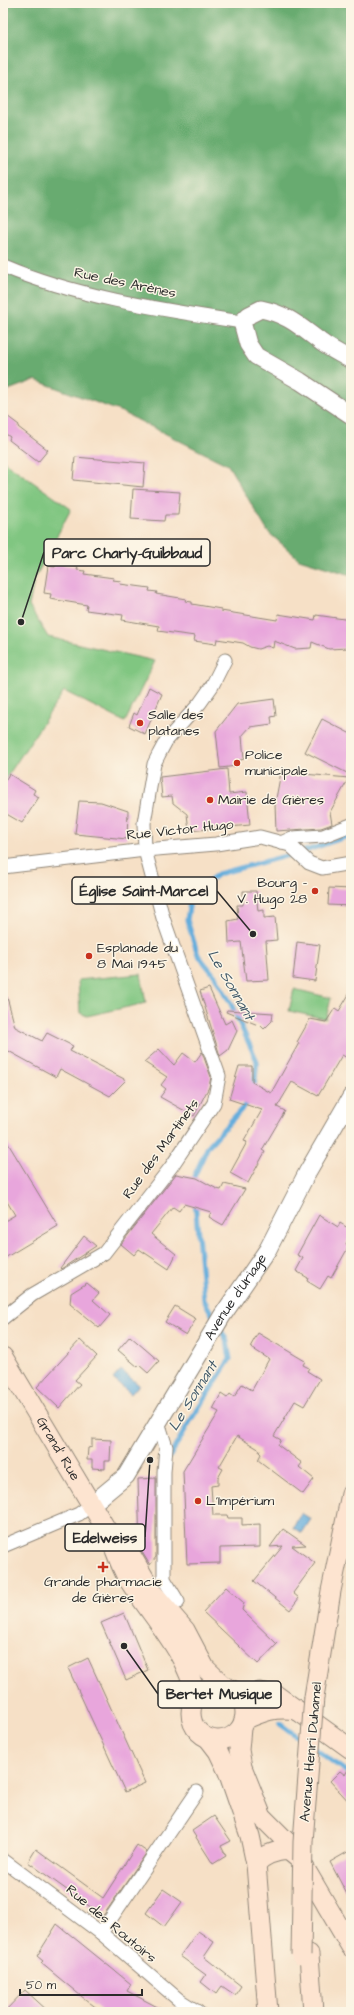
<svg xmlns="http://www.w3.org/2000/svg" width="354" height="2015" viewBox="0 0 354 2015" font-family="'Architects Daughter',sans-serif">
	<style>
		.green { fill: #80c681; stroke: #567856 }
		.forest { fill: #68ab6f; stroke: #4a6b4d }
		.water { fill: #65addc; stroke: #486c84 }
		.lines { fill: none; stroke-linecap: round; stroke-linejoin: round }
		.stream { stroke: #65addc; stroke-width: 5 }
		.building { fill: #e8a6dc }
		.minor-casing { stroke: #908678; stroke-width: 15 }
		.tertiary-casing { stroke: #908678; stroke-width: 19 }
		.secondary-casing { stroke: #908678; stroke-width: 21 }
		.minor { stroke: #fff; stroke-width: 13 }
		.tertiary { stroke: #fff; stroke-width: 17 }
		.secondary { stroke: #fde4d0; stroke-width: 19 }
		.secondary-bridge-casing { stroke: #908678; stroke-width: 21; stroke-linecap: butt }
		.secondary-bridge { stroke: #fde4d0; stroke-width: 19 }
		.poi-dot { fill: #c8321e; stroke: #fcf5e5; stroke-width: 1.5 }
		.labels { text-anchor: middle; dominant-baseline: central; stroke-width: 3; stroke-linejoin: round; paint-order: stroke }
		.street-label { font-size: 14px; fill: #2b2b2b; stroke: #fcf5e5 }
		.poi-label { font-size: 14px; fill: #2b2b2b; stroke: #fcf5e5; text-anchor: start }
		.water-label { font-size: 15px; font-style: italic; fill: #3f5869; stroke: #fcf5e5 }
		.leader { fill: none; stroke: #2b2b2b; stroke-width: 1.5 }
		.callout-dot { fill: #2b2b2b; stroke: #fcf5e5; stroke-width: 1.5 }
		.callout { fill: #fcf5e5; stroke: #2b2b2b; stroke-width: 1.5 }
		.callout-label { font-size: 15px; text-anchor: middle; font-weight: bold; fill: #2b2b2b }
	</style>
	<rect width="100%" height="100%" fill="#fcf5e5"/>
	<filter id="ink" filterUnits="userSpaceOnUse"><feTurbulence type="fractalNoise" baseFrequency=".025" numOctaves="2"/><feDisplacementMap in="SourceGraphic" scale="8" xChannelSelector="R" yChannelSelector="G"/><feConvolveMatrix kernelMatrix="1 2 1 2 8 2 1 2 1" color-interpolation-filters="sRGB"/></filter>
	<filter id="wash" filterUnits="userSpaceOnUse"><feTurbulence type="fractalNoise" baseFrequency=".012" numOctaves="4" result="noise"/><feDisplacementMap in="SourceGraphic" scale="16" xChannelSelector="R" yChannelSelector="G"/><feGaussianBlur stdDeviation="0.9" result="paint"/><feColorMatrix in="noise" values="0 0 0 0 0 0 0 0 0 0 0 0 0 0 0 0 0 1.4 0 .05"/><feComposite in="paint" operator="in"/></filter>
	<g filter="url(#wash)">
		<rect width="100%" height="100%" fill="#f6e0c6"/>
		<g class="green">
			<polygon points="3,461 71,509 34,580 29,606 48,637 155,661 125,722 64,691 3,783"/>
			<polygon points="141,974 146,1003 87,1016 80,1013 78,980"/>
			<polygon points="294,989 331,998 326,1019 289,1011"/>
		</g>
		<polygon class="forest" points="3,3 351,3 351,575 299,559 268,532 228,465 122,412 35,380 3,392"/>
		<g class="water">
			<polygon points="121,1370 139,1385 131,1394 113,1379"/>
			<polygon points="301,1513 311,1519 302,1533 293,1528"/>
		</g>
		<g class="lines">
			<g class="stream">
				<polyline points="254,1089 257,1061 230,1002 215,976 198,955 187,920 192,888 210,880 218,874 308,850 351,835"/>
				<polyline points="194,1183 193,1179 208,1146 250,1100"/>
				<polyline points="170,1456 189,1423 230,1359 227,1341 204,1300 195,1201"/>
				<polyline points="280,1724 305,1742"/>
				<polyline points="315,1749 351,1775"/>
			</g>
		</g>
		<g id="blocks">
			<g class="building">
				<polygon points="3,413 19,425 18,427 48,450 38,462 9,440 10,437 3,432"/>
				<polygon points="75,457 145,463 143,487 73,480"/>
				<polygon points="133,489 180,492 178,515 165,515 164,521 131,519"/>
				<polygon points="56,564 78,567 77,570 85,571 84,574 114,578 113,580 121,581 120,584 150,588 149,591 157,592 156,594 186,599 185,601 192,602 192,604 221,609 221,611 277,620 278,614 315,620 316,615 351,620 348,648 329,649 312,642 311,648 295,649 274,641 273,648 267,646 258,649 250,647 243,643 217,639 216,644 194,641 195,636 158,631 159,626 122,620 123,615 86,610 87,605 50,599 51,594 44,593 48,566 55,567"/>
				<polygon points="149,687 162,694 145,734 129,726 134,713 137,715"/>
				<polygon points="274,699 276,716 271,717 272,724 250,727 242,736 244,759 237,761 237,766 220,768 216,731 237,704"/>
				<polygon points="322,719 351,734 351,775 305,752"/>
				<polygon points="227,769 229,794 247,792 250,825 189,831 187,814 173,803 172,796 162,797 160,777"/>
				<polygon points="281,772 349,778 330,812 332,824 321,828 276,831 275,804"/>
				<polygon points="9,774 35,790 33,794 39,797 22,823 3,812 3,784"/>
				<polygon points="79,801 101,802 128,811 127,839 75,834"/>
				<polygon points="329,888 351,889 351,906 328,905"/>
				<polygon points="243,891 256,891 258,911 264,910 264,918 275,917 277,940 266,941 269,980 246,981 241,942 229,943 228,921 238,919 237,905 243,905"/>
				<polygon points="297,942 320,945 315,981 293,978"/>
				<polygon points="209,988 225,1024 232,1020 237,1031 228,1050 220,1056 200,991"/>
				<polygon points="351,991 351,1060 342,1055 318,1096 292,1082 277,1107 285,1111 262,1150 265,1152 248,1183 230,1173 247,1142 244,1141 262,1110 229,1099 239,1066 252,1066 252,1082 271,1093 299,1043 297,1042 310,1019 326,1022 335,1008 339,1011"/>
				<polygon points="7,997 15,1027 42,1041 47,1033 73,1046 70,1051 126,1080 110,1096 60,1069 56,1077 3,1048 3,998"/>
				<polygon points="227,1010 273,1013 272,1021 264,1029 259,1024 258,1025 226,1012"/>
				<polygon points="159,1049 174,1065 183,1053 195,1062 202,1052 211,1077 209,1087 194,1116 160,1097 166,1089 161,1085 167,1077 144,1062"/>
				<polygon points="3,1135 58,1226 3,1259 3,1222 15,1215 3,1195"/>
				<polygon points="176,1174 197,1178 217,1189 221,1190 224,1184 245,1189 223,1225 209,1217 211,1212 184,1204 179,1211 173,1207 151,1234 176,1254 169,1269 139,1249 134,1255 121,1244"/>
				<polygon points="319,1215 338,1227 340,1223 351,1230 351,1235 346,1244 349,1246 331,1278 328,1276 320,1289 307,1281 308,1278 296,1271 303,1258 297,1255"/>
				<polygon points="84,1236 96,1246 61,1269 60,1268"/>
				<polygon points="87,1283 99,1293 93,1300 110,1315 99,1328 70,1304 71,1293"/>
				<polygon points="175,1306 196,1319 186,1335 165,1322"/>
				<polygon points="258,1333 305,1361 303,1365 309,1368 307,1371 320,1379 304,1406 295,1401 274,1436 281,1440 278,1445 302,1463 299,1467 314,1479 303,1494 258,1460 261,1454 259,1452 260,1450 237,1436 219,1467 223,1469 218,1478 218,1485 211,1486 213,1515 227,1515 228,1518 242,1518 242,1525 260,1524 260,1547 220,1548 220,1563 187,1564 183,1471 219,1412 213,1409 221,1394 227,1398 230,1394 234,1397 242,1384 252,1390 269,1359 250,1347"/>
				<polygon points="130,1336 159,1361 148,1373 139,1365 138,1367 118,1350"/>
				<polygon points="80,1340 97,1356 75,1380 80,1384 59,1408 37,1387"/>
				<polygon points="92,1439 111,1440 110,1461 105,1461 105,1469 92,1468 92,1460 87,1460 88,1448 92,1447"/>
				<polygon points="156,1478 156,1557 150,1565 140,1549 138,1479"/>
				<polygon points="283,1529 306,1545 292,1546 315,1563 293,1593 299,1598 290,1610 254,1581 283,1546 270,1547"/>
				<polygon points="226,1587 244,1603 242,1610 277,1644 258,1664 203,1612"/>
				<polygon points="124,1613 148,1670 126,1680 101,1623"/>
				<polygon points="88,1658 145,1783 125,1792 68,1668"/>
				<polygon points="351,1764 351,1804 330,1781 340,1771 345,1775"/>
				<polygon points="214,1816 231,1841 221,1846 226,1856 213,1864 192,1831"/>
				<polygon points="137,1845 147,1852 103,1916 28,1862 36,1849 103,1898"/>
				<polygon points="351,1850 351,1902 330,1862"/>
				<polygon points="163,1889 182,1902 164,1927 146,1913"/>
				<polygon points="57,1924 131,1984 127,1991 167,2012 102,2012 81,1996 41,1963 43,1961 37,1956"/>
				<polygon points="198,1931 214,1942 204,1957 241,1986 235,1995 222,1986 216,1994 201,1982 206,1975 180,1956"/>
				<polygon points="25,1990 49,2012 4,2012"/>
			</g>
		</g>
	</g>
	<g filter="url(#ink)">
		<use href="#blocks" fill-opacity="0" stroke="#908678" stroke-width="1"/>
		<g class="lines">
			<defs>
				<g id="minor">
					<path d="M 3,266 C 75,297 164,310 242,322"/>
					<polyline points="281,843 292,838 323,836 351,825"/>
					<polyline points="3,867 145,850 216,844 260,837 290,845 309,863 322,868 351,863"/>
					<polyline points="3,1318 32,1295 104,1253 171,1167 214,1103 219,1076 163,918 145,850 144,823 154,764 159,754 166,741 200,703 212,686 225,660"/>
					<polyline points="158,1422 166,1447 164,1472 164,1579 178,1602"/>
					<polyline points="3,1546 79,1514 92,1504"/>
					<polyline points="3,1860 101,1933 179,2000 198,2012"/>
					<polyline points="101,1933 197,1792"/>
				</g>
				<g id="tertiary">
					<path d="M 351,360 C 341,354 330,349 321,342 C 299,326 289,315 261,309 L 249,315 L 242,322 L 248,344 L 256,356 L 300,381 L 351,415"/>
					<path id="s1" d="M 92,1504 L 126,1476 L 222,1316 L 268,1249 L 308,1171 L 351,1097"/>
				</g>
				<g id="secondary">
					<path id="s2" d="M 3,1357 L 106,1529 C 115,1546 118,1562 128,1579 C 153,1619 186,1650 196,1697"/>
					<polyline points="113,1541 131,1555 153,1593 185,1630 205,1668 225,1687"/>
					<circle cx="218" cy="1713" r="27"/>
					<polyline points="240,1697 260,1692 276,1695 351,1749"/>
					<polyline points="314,1697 331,1591 351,1494"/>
					<path d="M 244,1720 C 264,1711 274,1707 296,1710"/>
					<polyline points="241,1728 239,1750 242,1767 262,1817 287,1842 300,1860 351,1947"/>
					<polyline points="208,1738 218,1751 228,1772 250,1836 256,1864 268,2012"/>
					<path d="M 256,1864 C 264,1854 276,1851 288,1850 L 299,1859"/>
					<polyline points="309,1954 313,2012"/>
				</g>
			</defs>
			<use href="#minor" class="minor-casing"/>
			<use href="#tertiary" class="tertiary-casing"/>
			<use href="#secondary" class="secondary-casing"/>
			<use href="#minor" class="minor"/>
			<use href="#tertiary" class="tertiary"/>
			<use href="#secondary" class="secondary"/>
			<defs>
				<polyline id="secondary-bridge" points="301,1955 303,1842 314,1697"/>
			</defs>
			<use href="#secondary-bridge" class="secondary-bridge-casing"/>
			<use href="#secondary-bridge" class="secondary-bridge"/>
		</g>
	</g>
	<g class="poi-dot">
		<circle cx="140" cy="723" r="4"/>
		<circle cx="237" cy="763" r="4"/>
		<circle cx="210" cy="800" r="4"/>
		<circle cx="315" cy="891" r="4"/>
		<circle cx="89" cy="956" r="4"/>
		<circle cx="198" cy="1501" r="4"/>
		<path d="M101 1561h4v4h4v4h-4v4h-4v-4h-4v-4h4z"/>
	</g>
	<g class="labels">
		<g class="street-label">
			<text transform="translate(125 283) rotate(12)">Rue des Arènes</text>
			<text transform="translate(180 830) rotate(-6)">Rue Victor Hugo</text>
			<text transform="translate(161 1149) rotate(-54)">Rue des Martinets</text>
			<text stroke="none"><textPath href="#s1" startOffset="254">Avenue d'Uriage</textPath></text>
			<text stroke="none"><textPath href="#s2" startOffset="107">Grand' Rue</textPath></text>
			<text transform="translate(311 1752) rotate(-85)">Avenue Henri Duhamel</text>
			<text transform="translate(111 1924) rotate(40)">Rue des Routoirs</text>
		</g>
		<g class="poi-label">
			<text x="148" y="715">Salle des<tspan x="148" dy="16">platanes</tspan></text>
			<text x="245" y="755">Police<tspan x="245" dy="16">municipale</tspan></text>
			<text x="218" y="800">Mairie de Gières</text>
			<text x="307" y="883" text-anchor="end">Bourg -<tspan x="307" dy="16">V. Hugo 28</tspan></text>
			<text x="97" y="948">Esplanade du<tspan x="97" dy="16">8 Mai 1945</tspan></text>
			<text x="206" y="1501">L'Impérium</text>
			<text x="103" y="1582" text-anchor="middle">Grande pharmacie<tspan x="103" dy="16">de Gières</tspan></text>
		</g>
		<g class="water-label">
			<text transform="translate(231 985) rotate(60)">Le Sonnant</text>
			<text transform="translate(193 1396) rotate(-58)">Le Sonnant</text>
		</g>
	</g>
	<path class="leader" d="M21 622L44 552M253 934L217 891M150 1460L145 1537M124 1646L158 1694"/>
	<g class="callout-dot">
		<circle cx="21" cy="622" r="4"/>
		<circle cx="253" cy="934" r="4"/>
		<circle cx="150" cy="1460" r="4"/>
		<circle cx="124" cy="1646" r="4"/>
	</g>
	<g class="callout">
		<rect x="44" y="539" width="166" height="27" rx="4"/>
		<rect x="72" y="877" width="145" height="27" rx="4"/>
		<rect x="65" y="1524" width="80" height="27" rx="4"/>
		<rect x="158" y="1681" width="123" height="27" rx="4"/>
	</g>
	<g class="callout-label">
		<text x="127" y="558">Parc Charly-Guibbaud</text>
		<text x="144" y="896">Église Saint-Marcel</text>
		<text x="105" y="1543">Edelweiss</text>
		<text x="219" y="1699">Bertet Musique</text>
	</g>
	<rect width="354" height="2015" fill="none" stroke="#fcf5e5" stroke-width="16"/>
	<path d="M20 1989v6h122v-6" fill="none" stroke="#2b2b2b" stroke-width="2"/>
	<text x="26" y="1989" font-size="12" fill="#2b2b2b" stroke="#fcf5e5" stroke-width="3" paint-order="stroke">50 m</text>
</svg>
